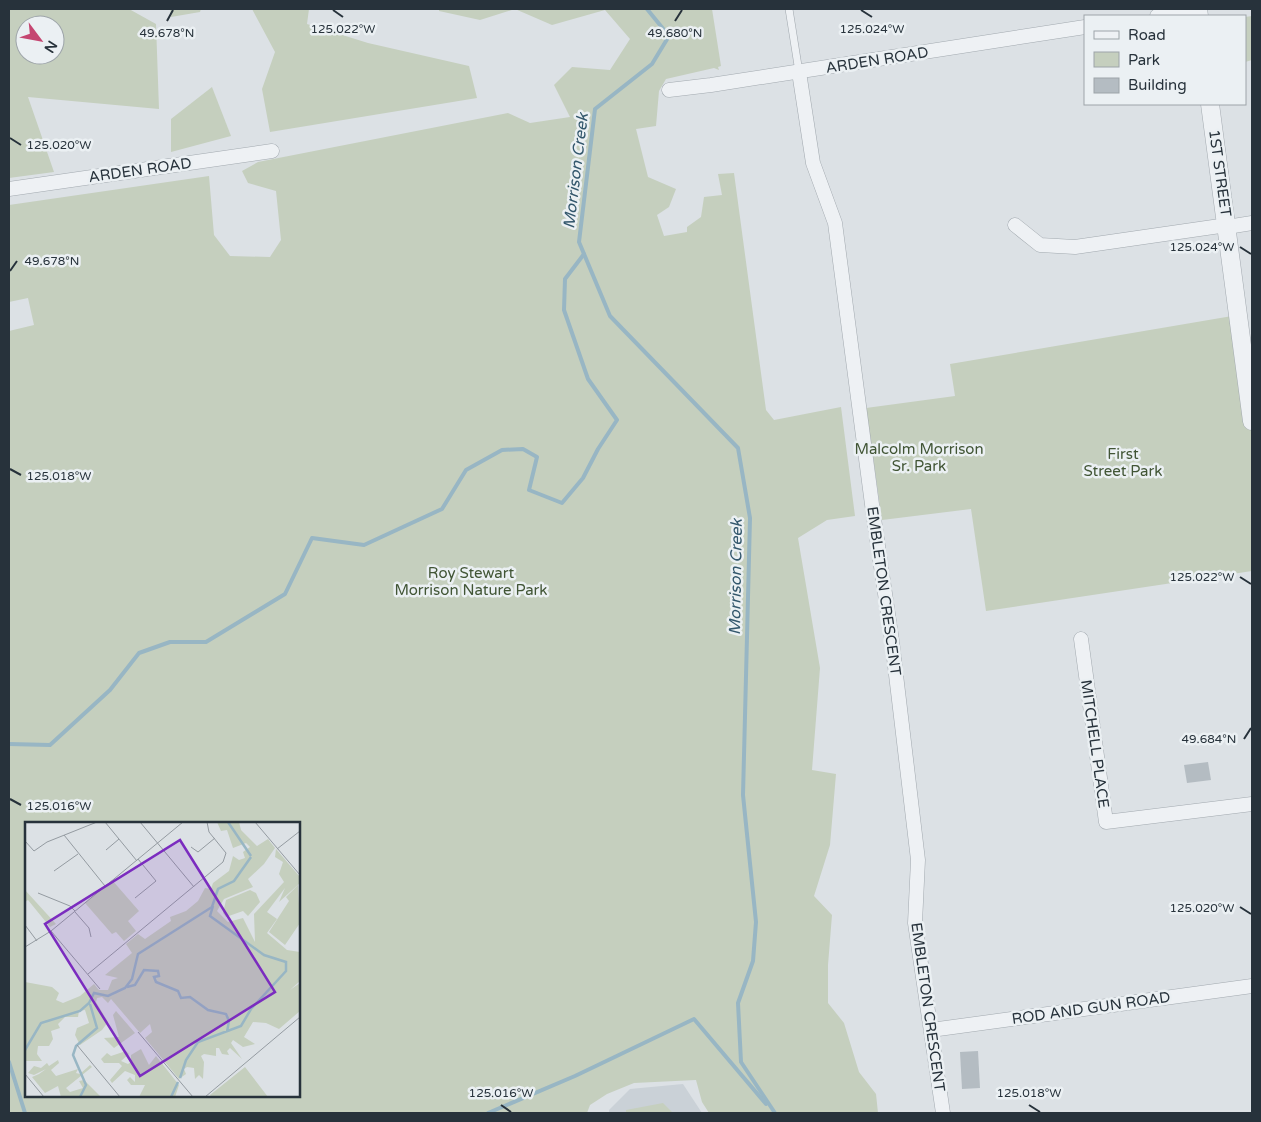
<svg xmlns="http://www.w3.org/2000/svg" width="1261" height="1122" viewBox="0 0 1261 1122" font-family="'Varela Round',sans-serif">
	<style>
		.built { fill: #cad1d7 }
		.green { fill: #c5cfbe; fill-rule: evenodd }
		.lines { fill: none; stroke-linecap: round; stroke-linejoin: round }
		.stream { stroke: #98b6c4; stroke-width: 4 }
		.building { fill: #b4bcc2 }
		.service-casing { stroke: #a2a9af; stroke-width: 8 }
		.minor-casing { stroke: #a2a9af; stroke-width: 15 }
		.tertiary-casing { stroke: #a2a9af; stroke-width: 19 }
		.service { stroke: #eef1f4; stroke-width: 7 }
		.minor { stroke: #eef1f4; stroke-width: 14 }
		.tertiary { stroke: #eef1f4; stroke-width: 18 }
		.ticks { fill: none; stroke: #27323b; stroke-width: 2 }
		.labels { text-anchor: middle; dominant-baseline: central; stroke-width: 5; stroke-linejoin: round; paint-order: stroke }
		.street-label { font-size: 15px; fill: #27323b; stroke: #ebf0f3 }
		.park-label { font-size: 15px; fill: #415535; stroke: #ebf0f3 }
		.water-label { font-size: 16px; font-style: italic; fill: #33576c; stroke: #ebf0f3 }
		.inset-river { fill: none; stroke: #98b6c4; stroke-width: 2.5 }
		.inset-road { fill: none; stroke: #949ba1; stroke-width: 1 }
		.view { fill: #7b2cbf; fill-opacity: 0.15; stroke: #7b2cbf; stroke-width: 2.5 }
		.inset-edge { fill: none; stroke: #27323b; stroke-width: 2.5 }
		.ticks-label { font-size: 12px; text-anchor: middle; fill: #27323b; stroke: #ebf0f3; stroke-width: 5; stroke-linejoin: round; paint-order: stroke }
	</style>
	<rect width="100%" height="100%" fill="#dce1e5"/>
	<polygon class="built" points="683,1084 702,1113 609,1113 609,1110 630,1089"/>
	<g class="green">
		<path d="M 9,9 L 129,9 L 156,24 L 159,109 L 28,97 L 54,172 L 9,178 ZM 25,25 L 55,25 L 55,55 L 25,55 Z"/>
		<polygon points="170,9 201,9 200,12 171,17"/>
		<polygon points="252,9 309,9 307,24 368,43 469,66 477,98 270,132 262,89 275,52"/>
		<path d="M 439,9 L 712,9 L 721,66 L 718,67 L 719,70 L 714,68 L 666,79 L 659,91 L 656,126 L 636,129 L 648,177 L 676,189 L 669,207 L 657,215 L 664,236 L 687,232 L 687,227 L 701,217 L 704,197 L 722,195 L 718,174 L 734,173 L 766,410 L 774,420 L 841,407 L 855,516 L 827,520 L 798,538 L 820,668 L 812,770 L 836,774 L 830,845 L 814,896 L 832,915 L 828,965 L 828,1003 L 844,1023 L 859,1072 L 876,1094 L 878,1113 L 709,1113 L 702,1102 L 696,1080 L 634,1083 L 607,1094 L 590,1105 L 587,1113 L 9,1113 L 9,331 L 34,325 L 28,298 L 9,302 L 9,205 L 209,176 L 214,235 L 230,256 L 270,257 L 281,240 L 276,191 L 248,183 L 242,171 L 258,162 L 508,113 L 530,123 L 570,117 L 554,85 L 572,67 L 610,70 L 630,39 L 605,10 L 552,25 L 515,9 L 480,20 L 439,11 ZM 26,823 L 299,823 L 299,1096 L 26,1096 Z"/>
		<polygon points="1252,16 1252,60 1245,62 1245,17"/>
		<polygon points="212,87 231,136 171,152 171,119"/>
		<polygon points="1238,315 1252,421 1252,571 986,611 971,509 882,520 866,408 955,396 950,364"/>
		<polygon points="663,1103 673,1113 626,1113 626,1110"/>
	</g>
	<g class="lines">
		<g class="stream">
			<polyline points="647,9 669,36 652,64 595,109 579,242 610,316 738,448 750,518 743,795 756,922 753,961 738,1003 741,1062 775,1113"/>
			<polyline points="9,744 50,745 110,690 139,653 170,642 206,642 285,594 312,538 364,545 442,509 466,470 502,450 523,449 537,457 529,490 562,503 583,478 598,449 617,420 588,379 564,310 565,279 584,254"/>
			<polyline points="9,1062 25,1113"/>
			<polyline points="488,1113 575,1076 694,1019 766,1104"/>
		</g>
	</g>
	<g class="building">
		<polygon points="1208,762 1211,780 1187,783 1184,765"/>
		<polygon points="978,1051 980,1088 962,1089 960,1052"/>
	</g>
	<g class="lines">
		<defs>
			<polyline id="service" points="789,9 799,72"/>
			<g id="minor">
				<polyline points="1157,16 1198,10"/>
				<polyline points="799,72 813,163 835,223 873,512 892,641 918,860 915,923 943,1113"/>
				<polyline points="669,90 711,85 1085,27"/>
				<polyline points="9,189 272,151"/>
				<polyline points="1015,225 1040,245 1075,247 1227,225"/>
				<polyline points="1227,227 1252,223"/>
				<polyline points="1081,639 1106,822 1252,804"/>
				<polyline points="931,1030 1252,986"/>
			</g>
			<g id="tertiary">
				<polyline points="1198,9 1199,16"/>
				<polyline points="1210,104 1252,421"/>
			</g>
		</defs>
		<use href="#service" class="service-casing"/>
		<use href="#minor" class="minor-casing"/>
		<use href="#tertiary" class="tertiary-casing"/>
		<use href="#service" class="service"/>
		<use href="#minor" class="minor"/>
		<use href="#tertiary" class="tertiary"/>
	</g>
	<path class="ticks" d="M 333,10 L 343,17M 861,10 L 872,17M 167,21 L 173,10M 675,21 L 682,10M 10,138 L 21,145M 1240,247 L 1251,254M 10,271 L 17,261M 10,469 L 21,475M 1240,577 L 1251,584M 1244,739 L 1251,728M 10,799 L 21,805M 1240,907 L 1251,914M 501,1105 L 511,1112M 1029,1105 L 1040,1112"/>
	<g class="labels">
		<g class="street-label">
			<text transform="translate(877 60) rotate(-9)">ARDEN ROAD</text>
			<text transform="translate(140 170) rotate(-8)">ARDEN ROAD</text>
			<text transform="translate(1220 173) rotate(82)">1ST STREET</text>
			<text transform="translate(884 591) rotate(82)">EMBLETON CRESCENT</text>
			<text transform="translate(1095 744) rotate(82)">MITCHELL PLACE</text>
			<text transform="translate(928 1007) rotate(82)">EMBLETON CRESCENT</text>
			<text transform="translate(1091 1008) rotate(-8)">ROD AND GUN ROAD</text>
		</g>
		<g class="park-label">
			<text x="919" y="449">Malcolm Morrison<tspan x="919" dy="17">Sr. Park</tspan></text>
			<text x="1123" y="454">First<tspan x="1123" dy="17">Street Park</tspan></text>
			<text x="471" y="573">Roy Stewart<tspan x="471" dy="17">Morrison Nature Park</tspan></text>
		</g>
		<g class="water-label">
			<text transform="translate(576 171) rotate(-83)">Morrison Creek</text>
			<text transform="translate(736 577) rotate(-89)">Morrison Creek</text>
		</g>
	</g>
	<g transform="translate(25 822)">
		<rect width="275" height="275" fill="#dce1e5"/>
		<path d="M 192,0 L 214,0 L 216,8 L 232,24 L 243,17 L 250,26 L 239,42 L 223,57 L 228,65 L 199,77 L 192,89 L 203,100 L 218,96 L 230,120 L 229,92 L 259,60 L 254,52 L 258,40 L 250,35 L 251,27 L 275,55 L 275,61 L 254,80 L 260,66 L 242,90 L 252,97 L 242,111 L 262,128 L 275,130 L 275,159 L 265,168 L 275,161 L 275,189 L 254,207 L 241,201 L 228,200 L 219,215 L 230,222 L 218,225 L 208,218 L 206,221 L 217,237 L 205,226 L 202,229 L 204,233 L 197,232 L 194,226 L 191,226 L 191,234 L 179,232 L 176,234 L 179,240 L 178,257 L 174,253 L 170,257 L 169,246 L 162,245 L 159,247 L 161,252 L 154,257 L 120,216 L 127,210 L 125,202 L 115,211 L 86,177 L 83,181 L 77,175 L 72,176 L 71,180 L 83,200 L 77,208 L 55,223 L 50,213 L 52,206 L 64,201 L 60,188 L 54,189 L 53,195 L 40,195 L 33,202 L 35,206 L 26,209 L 28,217 L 24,224 L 13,224 L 12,232 L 17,239 L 0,239 L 0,160 L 27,165 L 34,171 L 31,178 L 38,181 L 55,174 L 69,162 L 74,168 L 83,168 L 87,158 L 93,156 L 80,153 L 107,131 L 101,122 L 113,112 L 120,117 L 146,99 L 145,95 L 161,89 L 173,79 L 180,66 L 186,67 L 188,61 L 204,49 L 208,34 L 214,38 L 220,36 L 218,30 L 225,25 L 221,21 L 208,26 L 202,8 L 196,9 ZM 87,58 L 114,89 L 103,99 L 111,109 L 99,119 L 91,110 L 87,112 L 60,81 ZM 273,63 L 275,101 L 260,123 L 244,110 L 264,79 L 261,75 ZM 0,68 L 31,102 L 25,105 L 3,78 L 0,80 ZM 225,68 L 231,71 L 235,80 L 223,94 L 218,89 L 201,95 L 198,91 L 201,78 ZM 91,189 L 110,211 L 89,226 L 79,216 L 94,215 L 88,193 ZM 116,227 L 124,243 L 131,234 L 154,263 L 150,275 L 114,275 L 120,263 L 106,263 L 102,258 L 105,255 L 110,260 L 110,253 L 100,249 L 87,261 L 85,258 L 97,244 L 94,241 L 79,241 L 76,237 L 82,231 L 86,234 L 101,229 L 104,232 L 96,239 L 103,242 L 106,240 L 106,233 ZM 33,238 L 34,241 L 26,248 L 31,254 L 53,247 L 51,251 L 55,252 L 65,243 L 67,245 L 41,266 L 45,270 L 58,266 L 54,259 L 59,258 L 76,275 L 36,275 L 33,264 L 20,271 L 7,255 L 14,252 L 21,247 L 9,253 L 3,251 L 9,244 L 16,246 L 22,241 L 24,244 ZM 220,245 L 243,275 L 186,275 L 185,273 Z" fill="#c5cfbe"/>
		<path class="inset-river" d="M 203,0 L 226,34M 102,165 L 110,163 L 119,148 L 133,149 L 134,154 L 129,155 L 131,160 L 153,169 L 156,176 L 165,175 L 183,188 L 201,192 L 204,199 L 202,210M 0,228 L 16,201 L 55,189 L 64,181 L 69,171 L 83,174 L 100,166 L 107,157 L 113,132 L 187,85 L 193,67 L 209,59 L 226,35M 155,256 L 161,238 L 173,220 L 216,204 L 226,187 L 261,149 L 261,140 L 239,133 L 185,94 L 188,84M 55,275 L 61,263 L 48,233 L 51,224 L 72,206 L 65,182M 146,275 L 153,260"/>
		<path class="inset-road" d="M 80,0 L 112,39M 115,0 L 169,65M 230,0 L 275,53M 39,13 L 80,64M 0,19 L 9,29 L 22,20 L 72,0M 166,25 L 173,30 L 190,16M 252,27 L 275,9M 81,28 L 94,17M 29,49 L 53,32M 13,71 L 45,84 L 50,89M 110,76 L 131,59 L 113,37M 50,90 L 64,106 L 66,115M 0,103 L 12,119M 26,109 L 75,167M 0,125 L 26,109 L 158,0M 63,152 L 198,40 L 201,31 L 184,10 L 182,0M 113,210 L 168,275M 52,223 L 95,275M 0,252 L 19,275M 180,275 L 275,195"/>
		<path class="view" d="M 155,18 L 250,170 L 115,254 L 20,102 Z"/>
		<rect width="275" height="275" class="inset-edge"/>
	</g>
	<g class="ticks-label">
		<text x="343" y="33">125.022°W</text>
		<text x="872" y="33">125.024°W</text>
		<text x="167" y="37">49.678°N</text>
		<text x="675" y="37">49.680°N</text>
		<text x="59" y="149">125.020°W</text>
		<text x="1202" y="251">125.024°W</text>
		<text x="52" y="265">49.678°N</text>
		<text x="59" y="480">125.018°W</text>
		<text x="1202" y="581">125.022°W</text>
		<text x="1209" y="743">49.684°N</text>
		<text x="59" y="810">125.016°W</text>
		<text x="1202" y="912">125.020°W</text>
		<text x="501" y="1097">125.016°W</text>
		<text x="1029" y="1097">125.018°W</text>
	</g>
	<rect width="1261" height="1122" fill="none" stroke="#27323b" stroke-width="20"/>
	<rect x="1084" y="15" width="162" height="90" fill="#ebf0f3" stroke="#9da4a9"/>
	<rect x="1094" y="31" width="25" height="8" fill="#eef1f4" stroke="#9da4a9"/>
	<text x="1128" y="40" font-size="15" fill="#27323b">Road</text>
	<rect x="1094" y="52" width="25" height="15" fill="#c5cfbe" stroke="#9da4a9"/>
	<text x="1128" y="65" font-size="15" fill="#27323b">Park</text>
	<rect x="1094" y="78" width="25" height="15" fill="#b4bcc2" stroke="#9da4a9"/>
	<text x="1128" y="90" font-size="15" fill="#27323b">Building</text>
	<g transform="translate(40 40) rotate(122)"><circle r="24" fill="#ebf0f3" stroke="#9da4a9"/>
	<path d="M0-4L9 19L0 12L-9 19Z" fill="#c54671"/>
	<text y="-8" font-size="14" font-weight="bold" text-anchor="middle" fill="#27323b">N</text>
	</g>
</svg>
